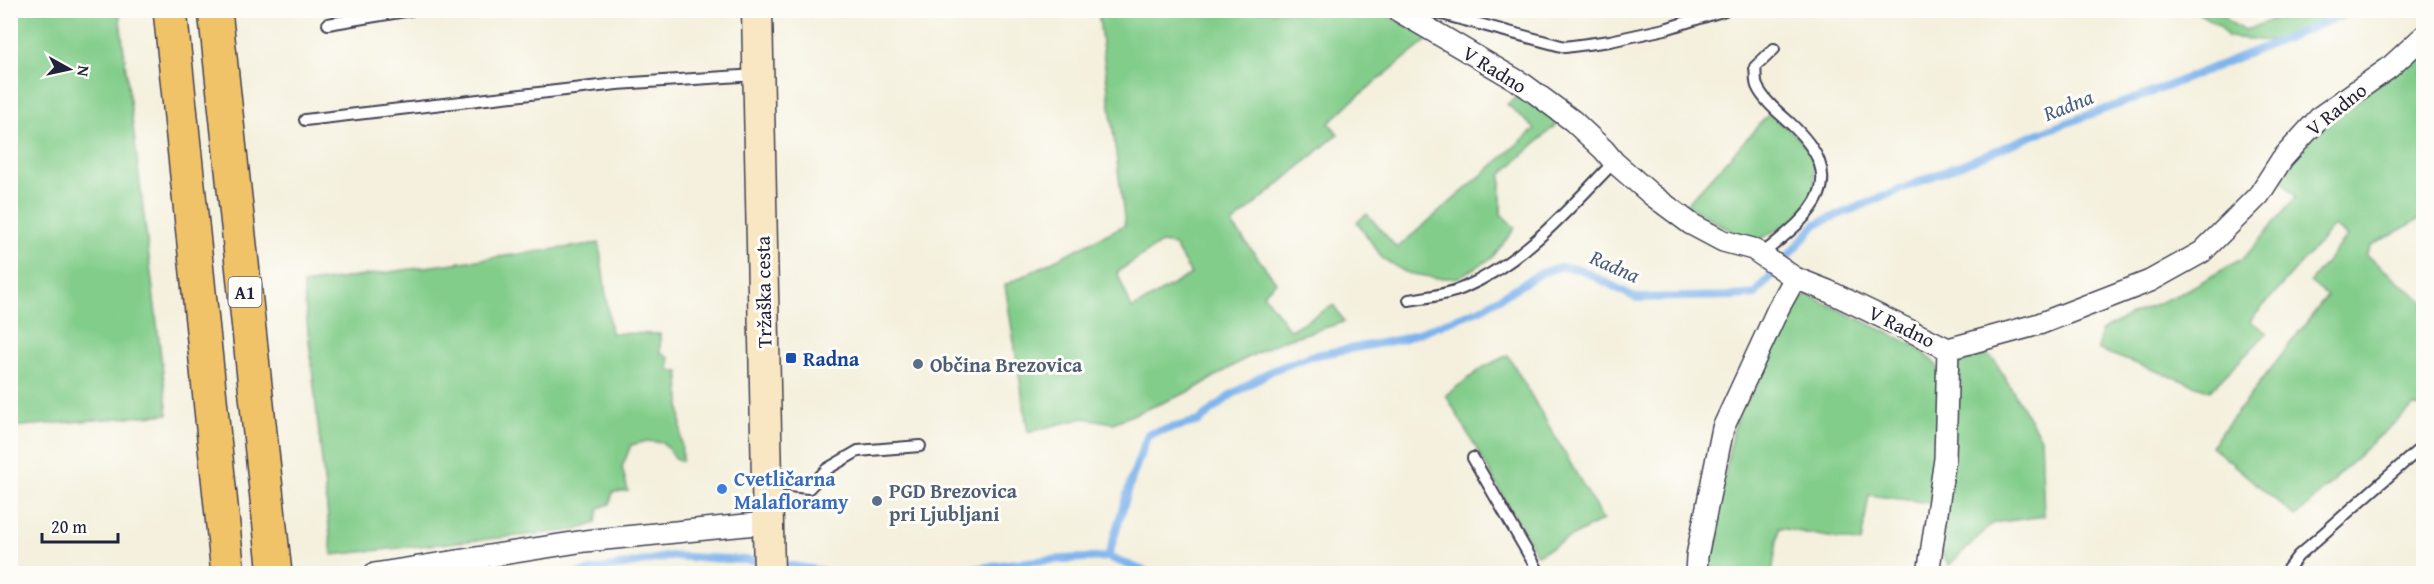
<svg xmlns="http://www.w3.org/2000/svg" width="2434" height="584" viewBox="0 0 2434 584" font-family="'Gentium Book Plus',serif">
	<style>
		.green { fill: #83cd8b; stroke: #527863; stroke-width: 1.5; fill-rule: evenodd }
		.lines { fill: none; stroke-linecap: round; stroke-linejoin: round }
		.stream { stroke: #7eb3ec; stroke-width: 8 }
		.lane-casing { stroke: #424153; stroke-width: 14 }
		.street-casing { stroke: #424153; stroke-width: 24 }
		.secondary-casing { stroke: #424153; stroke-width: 33 }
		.highway-casing { stroke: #424153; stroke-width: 36 }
		.lane { stroke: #fff; stroke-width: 10 }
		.street { stroke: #fff; stroke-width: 21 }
		.secondary { stroke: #f9e7c3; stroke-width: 30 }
		.highway { stroke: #f0c369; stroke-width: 33 }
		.transit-dot { fill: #1a4fb4; stroke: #fdfcf7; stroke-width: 2 }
		.service-dot { fill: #5c6f8a; stroke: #fdfcf7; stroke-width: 2 }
		.shop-dot { fill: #3f7fe0; stroke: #fdfcf7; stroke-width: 2 }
		.labels { text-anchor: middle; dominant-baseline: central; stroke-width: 6; stroke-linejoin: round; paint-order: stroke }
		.shield { fill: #fdfcf7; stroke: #646373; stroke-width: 1.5 }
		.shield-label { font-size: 18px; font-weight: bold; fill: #22223b }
		.street-label { font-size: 20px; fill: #22223b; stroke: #fdfcf7 }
		.transit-label { font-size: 20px; font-weight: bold; fill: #164399; stroke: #fdfcf7; text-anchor: start }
		.service-label { font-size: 20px; font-weight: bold; fill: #4e5e75; stroke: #fdfcf7; text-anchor: start }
		.shop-label { font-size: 20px; font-weight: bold; fill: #366cbe; stroke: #fdfcf7; text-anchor: start }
		.water-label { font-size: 21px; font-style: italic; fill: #475c82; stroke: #fdfcf7 }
	</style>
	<rect width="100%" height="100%" fill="#fdfcf7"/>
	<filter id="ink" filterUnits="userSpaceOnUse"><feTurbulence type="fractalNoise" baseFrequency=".0167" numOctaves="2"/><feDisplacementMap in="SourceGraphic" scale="12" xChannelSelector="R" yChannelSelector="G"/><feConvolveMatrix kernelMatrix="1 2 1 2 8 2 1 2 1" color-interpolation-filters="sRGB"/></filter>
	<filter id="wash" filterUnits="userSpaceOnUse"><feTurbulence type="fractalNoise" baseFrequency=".008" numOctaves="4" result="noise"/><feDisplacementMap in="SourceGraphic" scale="24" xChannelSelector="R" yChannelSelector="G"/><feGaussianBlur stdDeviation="1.35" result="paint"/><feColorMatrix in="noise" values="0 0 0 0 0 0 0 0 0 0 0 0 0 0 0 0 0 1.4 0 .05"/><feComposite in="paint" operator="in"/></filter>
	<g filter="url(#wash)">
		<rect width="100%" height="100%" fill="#f4f0dd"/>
		<g class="green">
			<polygon points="11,10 119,11 168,414 11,427"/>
			<path d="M 1098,11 L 1379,11 L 1430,38 L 1351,102 L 1329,123 L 1338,134 L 1232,224 L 1276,282 L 1263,294 L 1290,330 L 1334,305 L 1344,322 L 1281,341 L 1243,360 L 1191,391 L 1113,423 L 1084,418 L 1028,432 L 1005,285 L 1125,225 ZM 1161,243 L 1174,245 L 1191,274 L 1132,309 L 1117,272 Z"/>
			<polygon points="2195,11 2220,11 2230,22 2244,31 2293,11 2320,11 2325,23 2270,41 2228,37 2221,27"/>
			<polygon points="2423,47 2423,217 2371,246 2366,255 2423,301 2423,407 2414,406 2364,450 2296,517 2211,446 2327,296 2310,282 2347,236 2334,226 2250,321 2267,333 2210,391 2099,350 2100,332 2126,317 2184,292 2245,257 2296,197 2281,179 2298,148"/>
			<polygon points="1523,93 1560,121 1501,175 1501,214 1515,228 1492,258 1457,278 1436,278 1407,273 1383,259 1357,222 1367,214 1397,248 1535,129 1507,104"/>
			<polygon points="1769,114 1795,134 1812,155 1816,188 1798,217 1761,239 1745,239 1686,205"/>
			<polygon points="599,243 611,333 660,334 660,352 669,358 669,370 679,372 682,461 677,460 663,443 647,441 631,445 622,467 628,491 613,492 610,504 599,508 596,523 577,530 332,555 303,284"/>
			<path d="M 1808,295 L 1911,344 C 1921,350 1929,356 1936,365 C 1950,389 1934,474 1931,503 L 1869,495 L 1861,543 L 1779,528 L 1772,573 L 1707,574 L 1732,435 L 1738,415 L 1793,303 Z"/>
			<polygon points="1986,354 1995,361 2041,438 2044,516 1993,523 1949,565 1938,546 1958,363"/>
			<polygon points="1508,355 1603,520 1537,555 1446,395 1484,367"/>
		</g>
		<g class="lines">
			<g class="stream">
				<polyline points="1108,557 1152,574"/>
				<polyline points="775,563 838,574"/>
				<polyline points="577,574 671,556 763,561"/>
				<path d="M 951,574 C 1003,562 1055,559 1108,557 L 1132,478 L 1148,434 L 1199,421 L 1231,395 L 1271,371 L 1311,356 L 1403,339 L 1481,309 L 1541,273 L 1560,267 L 1580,269 L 1636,298 L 1732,296 L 1755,294 L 1816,224 L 2034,135 L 2155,91 L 2356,10"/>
			</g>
		</g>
	</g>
	<g filter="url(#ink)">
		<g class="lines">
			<defs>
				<g id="lane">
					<polyline points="1427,10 1565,47 1610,41 1665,29 1725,10"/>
					<polyline points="328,24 411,10"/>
					<polyline points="305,120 617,84 756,75"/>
					<path d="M 1762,254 C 1813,213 1853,182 1790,123 C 1779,113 1763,100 1757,86 C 1755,81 1756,73 1755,67 L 1774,49"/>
					<path d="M 1409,300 C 1427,297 1447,295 1463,288 C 1524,262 1569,208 1614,162"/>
					<polyline points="1473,458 1540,574"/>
					<polyline points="769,484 809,488 827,469 858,451 920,446"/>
					<polyline points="2284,574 2298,556 2424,445"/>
				</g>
				<g id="street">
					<polyline points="1397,10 1523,84 1573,121 1604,150 1614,162 1652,195 1691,224 1723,241 1753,249 1795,278 1828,291 1948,349 2039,324 2150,281 2202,252 2259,195 2282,159 2321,116 2389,68 2424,36"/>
					<polyline points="374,574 585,541 766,523"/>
					<polyline points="1696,574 1697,556 1723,428 1778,309 1795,278"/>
					<polyline points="1928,574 1945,459 1948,349"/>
				</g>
				<polyline id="secondary" points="757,10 769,574"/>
				<g id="highway">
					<polyline points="170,10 228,574"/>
					<polyline points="215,10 275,574"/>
				</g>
			</defs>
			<use href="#lane" class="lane-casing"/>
			<use href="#street" class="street-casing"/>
			<use href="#secondary" class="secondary-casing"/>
			<use href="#highway" class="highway-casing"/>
			<use href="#lane" class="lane"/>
			<use href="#street" class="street"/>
			<use href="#secondary" class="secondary"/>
			<use href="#highway" class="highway"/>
		</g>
	</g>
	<rect class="transit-dot" x="785" y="352" width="12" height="12" rx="3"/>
	<g class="service-dot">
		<circle cx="918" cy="364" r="6"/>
		<circle cx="877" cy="501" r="6"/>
	</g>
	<circle class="shop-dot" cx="722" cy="489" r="6"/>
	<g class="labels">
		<rect class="shield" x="228.5" y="277" width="33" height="30" rx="4.5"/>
		<g class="shield-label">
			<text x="245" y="292">A1</text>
		</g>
		<g class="street-label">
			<text transform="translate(1495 69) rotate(32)">V Radno</text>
			<text transform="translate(2336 109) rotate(-39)">V Radno</text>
			<text transform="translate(763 292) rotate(-91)">Tržaška cesta</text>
			<text transform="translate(1902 326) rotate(26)">V Radno</text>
		</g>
		<g class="transit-label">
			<text x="803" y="358">Radna</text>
		</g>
		<g class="service-label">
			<text x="930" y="364">Občina Brezovica</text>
			<text x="889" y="490">PGD Brezovica<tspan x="889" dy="23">pri Ljubljani</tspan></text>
		</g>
		<g class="shop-label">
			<text x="734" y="478">Cvetličarna<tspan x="734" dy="23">Malafloramy</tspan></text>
		</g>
		<g class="water-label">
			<text transform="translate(2068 105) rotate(-22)">Radna</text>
			<text transform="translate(1615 266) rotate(24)">Radna</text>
		</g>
	</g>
	<rect width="2434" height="584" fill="none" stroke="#fdfcf7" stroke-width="36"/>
	<g transform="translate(69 69) rotate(98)" stroke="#fdfcf7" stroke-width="4.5" paint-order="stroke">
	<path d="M0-4.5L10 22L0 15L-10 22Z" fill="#22223b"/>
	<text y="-9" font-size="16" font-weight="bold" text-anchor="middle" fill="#22223b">N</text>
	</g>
	<path d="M42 533v9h76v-9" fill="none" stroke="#22223b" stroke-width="3"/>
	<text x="51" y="533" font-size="18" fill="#22223b" stroke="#fdfcf7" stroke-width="4.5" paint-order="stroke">20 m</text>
</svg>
